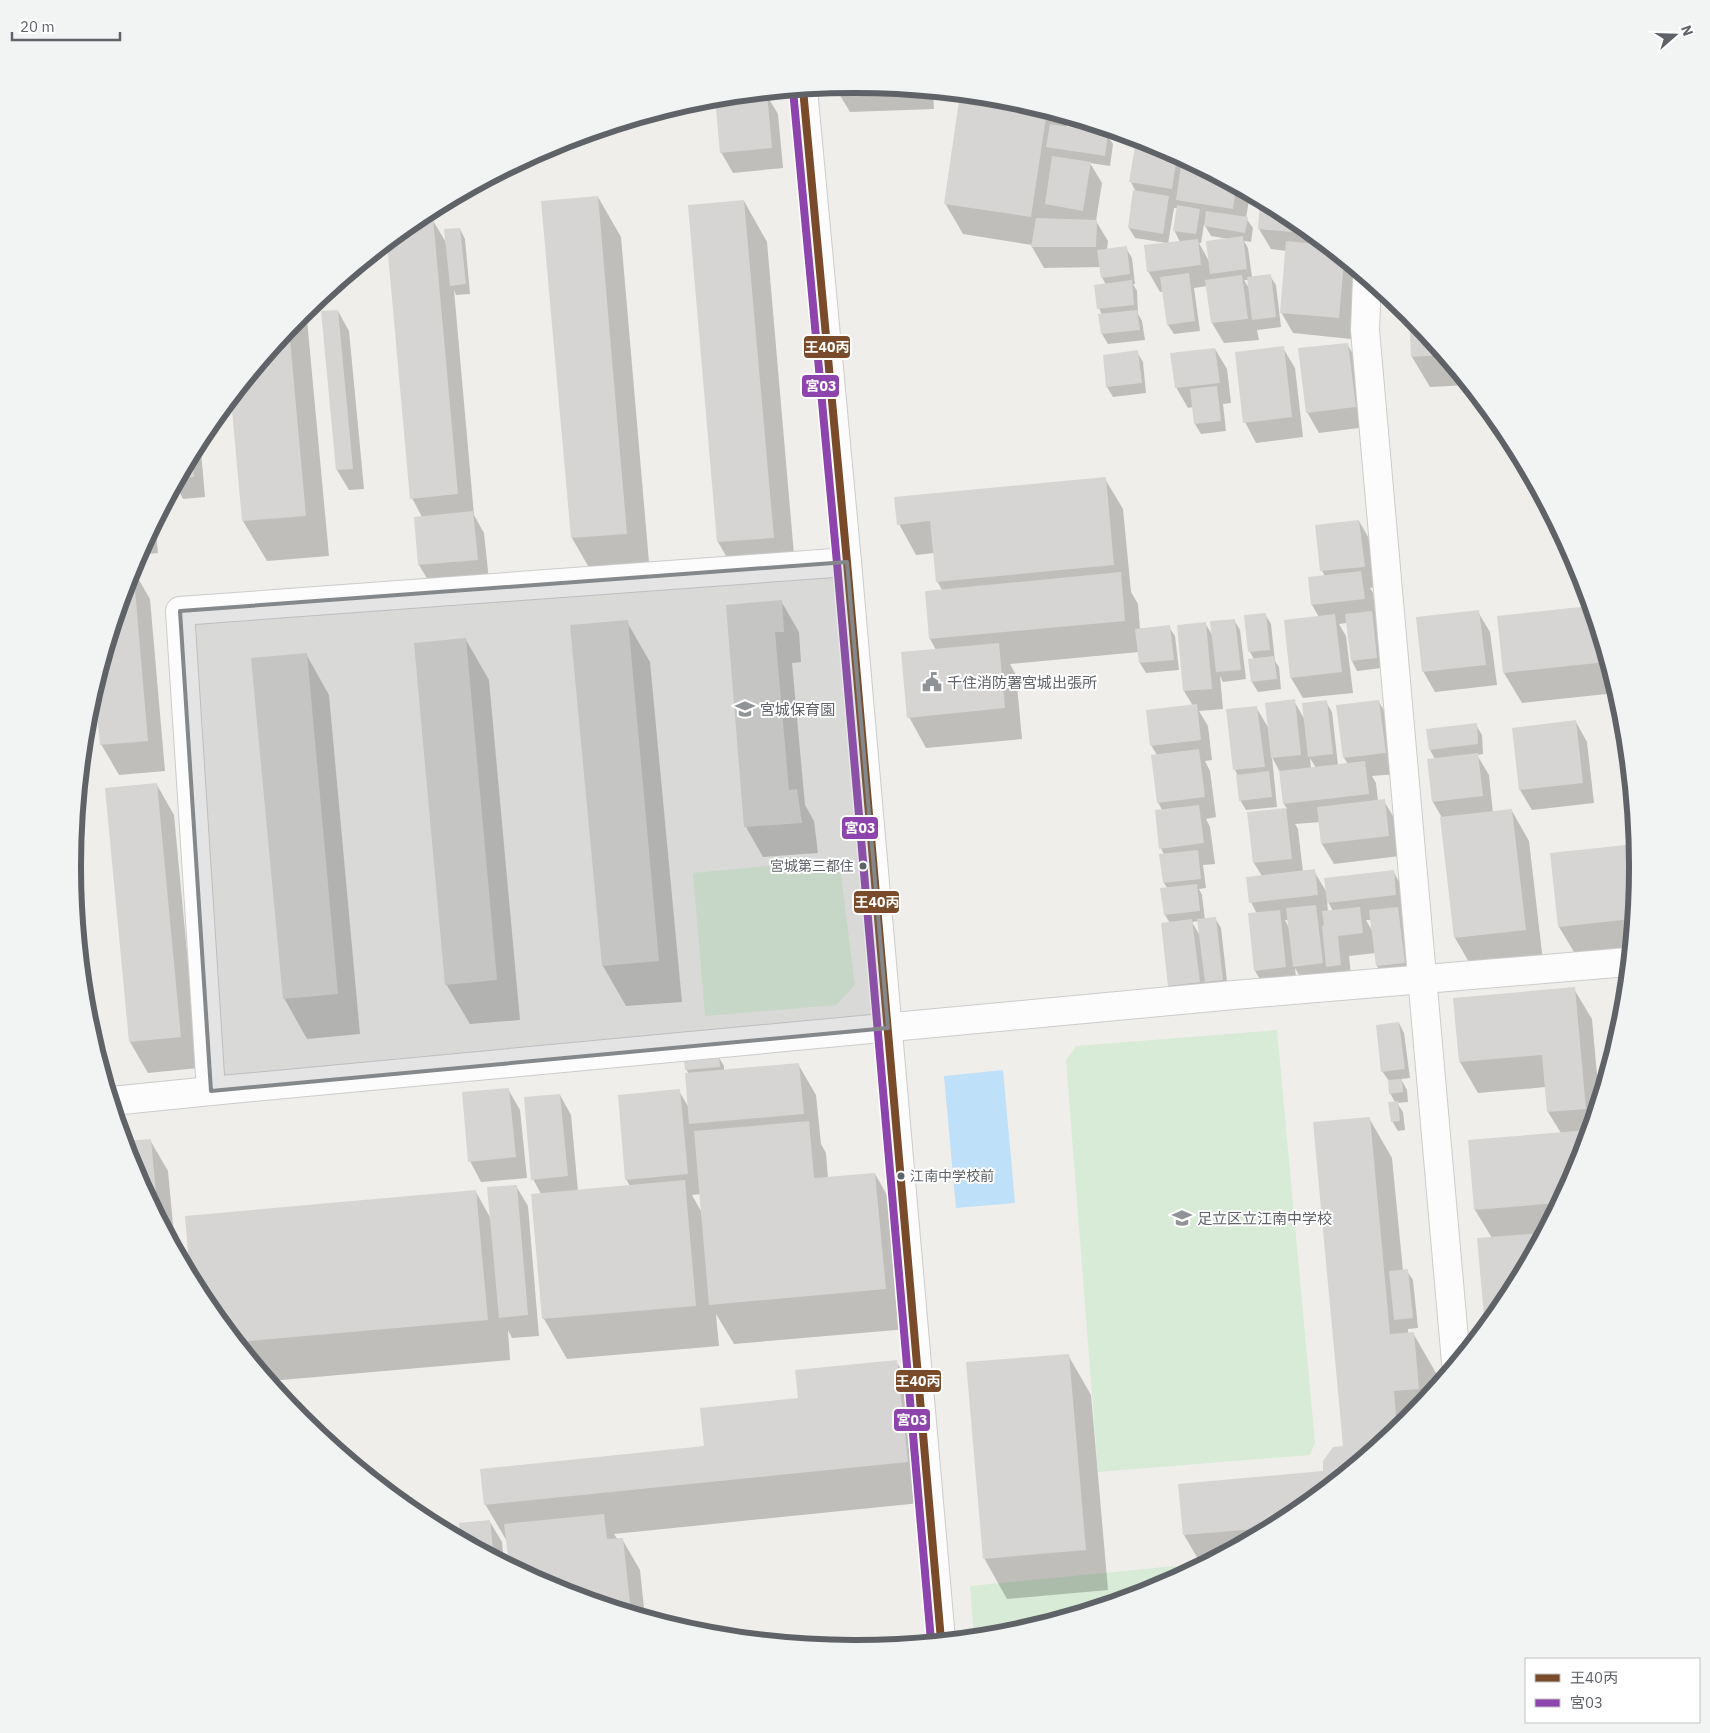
<svg xmlns="http://www.w3.org/2000/svg" width="1710" height="1733" viewBox="0 0 1710 1733" font-family="'IBM Plex Sans','Noto Sans JP',sans-serif">
	<style>
		.green { fill: #d8ebd6 }
		.water { fill: #bfe0f9 }
		.shadow { fill: #0003; fill-rule: evenodd }
		.building { fill: #d6d5d3 }
		.lines { fill: none; stroke-linecap: round; stroke-linejoin: round }
		.minor-casing { stroke: #cbcccc; stroke-width: 30 }
		.tertiary-casing { stroke: #cbcccc; stroke-width: 30 }
		.minor { stroke: #fdfcfc; stroke-width: 28 }
		.tertiary { stroke: #fdfcfc; stroke-width: 28 }
		.bus-1-casing { stroke: #fff; stroke-width: 11 }
		.bus-2-casing { stroke: #fff; stroke-width: 11 }
		.bus-1 { stroke: #7a4b2a; stroke-width: 8 }
		.bus-2 { stroke: #8e44ad; stroke-width: 8 }
		.marked { fill: #84888a; fill-opacity: 0.2; stroke: #84888a; stroke-width: 4; stroke-linejoin: round }
		.bus-dot { fill: #5f6368; stroke: #fff; stroke-width: 2 }
		.labels { text-anchor: middle; dominant-baseline: central; stroke-width: 4; stroke-linejoin: round; paint-order: stroke }
		.bus-label { font-size: 14px; fill: #5f6368; stroke: #fff; text-anchor: end }
		.poi-label { font-size: 15px; fill: #5f6368; stroke: #fff; text-anchor: start }
		.rim { fill: none; stroke: #5f6368; stroke-width: 6 }
		.line-badge { stroke: #fff; stroke-width: 2 }
		.badge-label { font-size: 14px; text-anchor: middle; font-weight: bold; fill: #fff }
	</style>
	<rect width="100%" height="100%" fill="#efeeea"/>
	<g class="green">
		<polygon points="839,859 855,985 836,1005 705,1016 693,873"/>
		<polygon points="1277,1030 1315,1443 1310,1455 1098,1472 1066,1060 1076,1046"/>
		<polygon points="1175,1566 1176,1578 1154,1590 1007,1634 974,1637 970,1586"/>
	</g>
	<polygon class="water" points="1003,1070 1015,1203 956,1208 944,1076"/>
	<g class="shadow">
		<polygon points="855,84 933,92 934,109 850,112 838,92 838,86"/>
		<polygon points="766,94 778,114 783,168 733,173 721,152"/>
		<polygon points="1008,99 1096,126 1067,121 1066,128 1107,135 1113,144 1110,166 1090,163 1102,183 1096,221 1108,241 1107,250 1126,248 1132,258 1135,284 1133,284 1137,291 1138,314 1142,321 1145,340 1108,344 1102,334 1099,315 1102,315 1099,308 1106,285 1102,277 1101,267 1044,268 1032,247 1032,245 963,234 945,203"/>
		<path d="M 1138,139 L 1155,144 L 1178,156 L 1182,163 L 1183,159 L 1250,194 L 1246,218 L 1253,228 L 1251,242 L 1244,241 L 1248,248 L 1252,277 L 1270,276 L 1276,285 L 1281,327 L 1257,330 L 1259,340 L 1224,343 L 1212,323 L 1207,286 L 1194,288 L 1200,331 L 1174,334 L 1168,325 L 1164,291 L 1160,292 L 1148,271 L 1167,243 L 1135,238 L 1129,228 L 1136,192 L 1131,182 L 1142,148 ZM 1174,208 L 1178,208 L 1174,230 L 1180,242 L 1168,244 ZM 1204,224 L 1211,236 L 1229,239 L 1209,261 L 1199,243 L 1201,243 ZM 1244,280 L 1248,280 L 1250,290 Z"/>
		<polygon points="598,197 621,237 650,574 595,578 572,538"/>
		<polygon points="744,201 767,242 796,578 741,582 718,542 689,206"/>
		<polygon points="1290,216 1315,236 1314,245 1327,246 1357,271 1351,339 1293,333 1281,312 1287,251 1271,249 1259,229"/>
		<polygon points="432,219 447,244 460,229 465,239 470,294 456,295 454,290 474,515 484,533 489,580 431,585 419,565 422,517 412,498 388,242 415,220"/>
		<polygon points="306,309 329,556 267,561 243,521 232,398"/>
		<polygon points="338,311 349,331 364,489 349,490 337,470"/>
		<polygon points="1410,315 1468,385 1430,387 1412,357"/>
		<polygon points="1347,344 1359,364 1367,427 1319,433 1307,412"/>
		<polygon points="1283,348 1295,368 1303,437 1256,443 1245,422"/>
		<polygon points="1215,349 1227,369 1231,403 1223,404 1226,431 1201,434 1195,424 1193,407 1188,408 1176,387"/>
		<polygon points="1137,352 1143,362 1146,393 1113,397 1107,387 1104,356"/>
		<polygon points="200,440 205,497 183,499 176,485"/>
		<polygon points="1105,479 1123,509 1131,592 1138,604 1140,629 1169,627 1175,636 1179,670 1146,673 1140,663 1139,652 1010,664 1016,675 1022,739 926,748 909,717 936,650 930,639 926,592 942,590 937,581 934,553 916,555 899,524"/>
		<polygon points="1359,521 1371,542 1376,587 1370,588 1373,593 1382,668 1357,671 1352,661 1347,623 1339,624 1346,636 1353,693 1303,698 1291,678 1319,617 1312,605 1309,578 1325,576 1322,571 1316,526"/>
		<polygon points="155,523 158,553 138,555"/>
		<polygon points="132,568 150,599 165,771 119,775 101,744 96,687"/>
		<polygon points="781,601 799,632 801,662 792,663 805,805 814,821 818,853 763,857 746,827 727,606"/>
		<polygon points="1590,607 1616,693 1522,703 1504,673"/>
		<polygon points="1478,612 1490,632 1497,685 1435,692 1423,671"/>
		<polygon points="1265,614 1271,624 1275,661 1279,667 1281,689 1258,692 1252,682 1254,659 1250,652 1246,616"/>
		<path d="M 1234,620 L 1240,630 L 1246,679 L 1223,682 L 1220,676 L 1223,709 L 1199,711 L 1208,726 L 1212,760 L 1205,761 L 1210,771 L 1216,817 L 1206,819 L 1210,827 L 1215,864 L 1203,865 L 1206,888 L 1199,889 L 1202,895 L 1205,920 L 1215,918 L 1221,928 L 1228,990 L 1181,1006 L 1169,986 L 1170,923 L 1165,915 L 1162,889 L 1168,889 L 1164,883 L 1164,855 L 1161,848 L 1162,810 L 1158,802 L 1157,755 L 1151,745 L 1193,706 L 1184,691 L 1205,623 L 1214,638 ZM 1199,921 L 1200,936 L 1192,922 Z"/>
		<polygon points="627,622 650,662 682,1002 626,1006 603,966 571,626"/>
		<polygon points="466,640 489,680 520,1020 470,1024 446,984"/>
		<polygon points="306,654 329,695 360,1034 307,1039 284,998"/>
		<path d="M 1294,701 L 1305,720 L 1326,702 L 1332,712 L 1338,765 L 1348,764 L 1344,758 L 1379,702 L 1391,722 L 1397,774 L 1372,776 L 1376,783 L 1378,801 L 1384,801 L 1396,821 L 1400,856 L 1334,864 L 1322,844 L 1320,822 L 1295,824 L 1298,829 L 1303,872 L 1314,871 L 1327,893 L 1393,871 L 1405,892 L 1407,916 L 1402,916 L 1409,928 L 1416,984 L 1389,986 L 1377,966 L 1376,953 L 1349,956 L 1352,985 L 1306,987 L 1295,968 L 1297,988 L 1267,991 L 1255,971 L 1257,914 L 1251,902 L 1262,876 L 1254,863 L 1248,813 L 1287,809 L 1284,804 L 1280,772 L 1272,757 L 1277,807 L 1246,810 L 1240,800 L 1238,776 L 1235,770 L 1256,707 L 1269,729 ZM 1310,758 L 1316,768 L 1311,769 ZM 1327,900 L 1333,911 L 1328,912 ZM 1285,920 L 1289,920 L 1290,930 ZM 1366,920 L 1372,920 L 1373,932 L 1367,922 Z"/>
		<polygon points="1576,722 1587,742 1594,803 1532,810 1520,790"/>
		<polygon points="1476,725 1482,735 1483,754 1477,755 1489,775 1493,813 1512,811 1529,841 1543,961 1473,969 1455,938 1441,816 1433,802 1435,759 1430,750"/>
		<polygon points="157,785 174,815 198,1068 148,1073 130,1042 107,789"/>
		<polygon points="1635,845 1637,867 1629,952 1577,957 1559,927 1551,854"/>
		<polygon points="1574,989 1592,1019 1599,1097 1578,1166 1505,1301 1486,1325 1492,1238 1475,1210 1470,1141 1561,1133 1548,1112 1546,1087 1478,1093 1460,1062"/>
		<polygon points="1399,1023 1404,1033 1410,1078 1401,1079 1407,1090 1408,1102 1397,1103 1403,1112 1405,1130 1398,1131 1392,1121 1395,1102 1390,1093 1389,1081 1382,1071"/>
		<path d="M 718,1056 L 724,1066 L 724,1071 L 798,1064 L 816,1095 L 821,1144 L 826,1153 L 828,1178 L 875,1174 L 898,1214 L 908,1329 L 734,1344 L 716,1314 L 719,1346 L 567,1359 L 544,1319 L 532,1195 L 541,1194 L 533,1179 L 560,1095 L 571,1115 L 578,1191 L 630,1186 L 626,1179 L 679,1091 L 689,1108 L 689,1074 L 686,1069 ZM 701,1194 L 702,1213 L 692,1195 Z"/>
		<polygon points="508,1089 520,1110 527,1178 481,1182 470,1161"/>
		<polygon points="1369,1118 1392,1158 1403,1271 1407,1271 1413,1280 1418,1328 1408,1329 1408,1333 1413,1333 1436,1373 1437,1384 1408,1420 1289,1517 1201,1564 1184,1535 1324,1472 1345,1447"/>
		<polygon points="150,1140 168,1171 175,1246 132,1166"/>
		<polygon points="516,1186 528,1206 539,1336 512,1338 508,1330 510,1360 270,1381 204,1301 476,1192 491,1219"/>
		<polygon points="1068,1355 1091,1395 1108,1590 1007,1599 984,1558"/>
		<polygon points="896,1361 920,1402 930,1502 614,1534 618,1540 622,1539 640,1570 645,1617 555,1589 510,1565 508,1543 485,1504 705,1447 799,1400"/>
		<polygon points="490,1522 502,1542 504,1562 462,1540"/>
	</g>
	<g class="building">
		<polygon points="855,84 903,89 903,90 837,92 837,86"/>
		<polygon points="767,93 772,148 720,153 715,98"/>
		<polygon points="960,94 1008,99 1047,111 1031,217 944,204"/>
		<polygon points="1050,124 1108,133 1105,156 1046,147"/>
		<polygon points="1135,146 1169,151 1177,156 1172,189 1129,182"/>
		<polygon points="1052,156 1091,162 1083,211 1045,204"/>
		<polygon points="1182,158 1236,187 1233,209 1176,200"/>
		<polygon points="1133,190 1169,196 1163,234 1128,228"/>
		<polygon points="598,196 627,534 571,538 541,201"/>
		<polygon points="744,200 774,538 717,542 688,205"/>
		<polygon points="1260,200 1290,216 1303,226 1302,233 1258,229"/>
		<polygon points="1177,205 1200,209 1196,234 1173,231"/>
		<polygon points="1206,211 1248,217 1245,233 1204,226"/>
		<polygon points="433,217 458,494 410,499 387,243 417,219"/>
		<polygon points="1036,218 1097,220 1096,247 1031,247"/>
		<polygon points="460,228 466,284 450,286 444,229"/>
		<polygon points="1243,236 1247,269 1210,274 1206,241"/>
		<polygon points="1198,239 1201,265 1147,272 1144,245"/>
		<polygon points="1286,241 1325,245 1344,261 1339,318 1280,313"/>
		<polygon points="1127,246 1130,274 1101,278 1097,250"/>
		<polygon points="1189,273 1195,321 1167,325 1160,277"/>
		<polygon points="1271,274 1276,317 1252,320 1247,277"/>
		<polygon points="1242,275 1248,319 1211,323 1205,280"/>
		<polygon points="1132,280 1134,305 1097,309 1094,285"/>
		<polygon points="338,310 353,469 336,470 321,311"/>
		<polygon points="1137,310 1140,330 1101,334 1098,314"/>
		<polygon points="1409,314 1415,322 1443,355 1411,357"/>
		<polygon points="289,328 306,516 242,521 231,399"/>
		<polygon points="1348,343 1356,407 1306,413 1298,348"/>
		<polygon points="1284,346 1292,417 1243,423 1235,352"/>
		<polygon points="1215,348 1220,383 1175,388 1170,353"/>
		<polygon points="1138,350 1142,383 1106,387 1103,355"/>
		<polygon points="1217,386 1221,421 1194,424 1190,389"/>
		<polygon points="192,454 194,477 180,478"/>
		<polygon points="1106,477 1114,565 936,582 930,521 897,525 894,497"/>
		<polygon points="473,511 478,560 418,565 414,517"/>
		<polygon points="1359,520 1365,567 1320,571 1315,525"/>
		<polygon points="133,566 148,741 100,745 95,690"/>
		<polygon points="1361,571 1365,599 1311,605 1308,577"/>
		<polygon points="1121,572 1125,621 929,639 925,591"/>
		<polygon points="782,600 784,632 775,632 789,790 797,789 802,823 744,827 726,605"/>
		<polygon points="1590,606 1607,662 1503,673 1497,616"/>
		<polygon points="1479,610 1486,665 1422,672 1416,617"/>
		<polygon points="1372,611 1377,658 1351,661 1345,614"/>
		<polygon points="1266,613 1270,650 1248,652 1244,615"/>
		<polygon points="1335,614 1342,672 1290,678 1284,620"/>
		<polygon points="1235,619 1241,670 1216,672 1210,621"/>
		<polygon points="628,620 659,961 602,966 570,625"/>
		<polygon points="1206,622 1212,689 1183,691 1177,625"/>
		<polygon points="1170,625 1174,660 1139,663 1135,629"/>
		<polygon points="466,638 497,980 445,985 414,643"/>
		<polygon points="999,643 1005,708 907,718 901,652"/>
		<polygon points="307,653 338,994 283,999 251,658"/>
		<polygon points="1274,656 1277,679 1251,682 1248,659"/>
		<polygon points="1295,699 1301,755 1271,758 1265,703"/>
		<polygon points="1327,700 1333,754 1308,757 1302,703"/>
		<polygon points="1379,700 1386,753 1343,758 1336,705"/>
		<polygon points="1197,704 1201,740 1150,746 1146,710"/>
		<polygon points="1257,706 1265,767 1233,770 1226,709"/>
		<polygon points="1576,720 1583,783 1519,790 1512,728"/>
		<polygon points="1477,723 1478,744 1429,750 1426,729"/>
		<polygon points="1199,749 1205,797 1157,803 1151,755"/>
		<polygon points="1478,753 1483,796 1432,802 1427,759"/>
		<polygon points="1365,761 1369,794 1283,804 1279,771"/>
		<polygon points="1269,771 1272,797 1239,801 1236,775"/>
		<polygon points="157,783 181,1037 129,1042 105,788"/>
		<polygon points="1385,799 1389,836 1321,844 1317,807"/>
		<polygon points="1199,805 1204,843 1159,849 1155,810"/>
		<polygon points="1286,808 1292,859 1253,863 1247,812"/>
		<polygon points="1512,809 1526,930 1454,938 1440,817"/>
		<polygon points="1635,844 1637,867 1632,919 1558,927 1550,853"/>
		<polygon points="1198,850 1201,879 1163,883 1159,854"/>
		<polygon points="1315,869 1318,895 1249,903 1246,877"/>
		<polygon points="1394,870 1396,895 1327,903 1324,878"/>
		<polygon points="1197,884 1200,911 1164,915 1160,888"/>
		<polygon points="1316,905 1323,963 1293,967 1286,908"/>
		<polygon points="1360,907 1363,933 1338,936 1341,965 1326,967 1322,926 1324,925 1322,911"/>
		<polygon points="1398,907 1405,963 1376,966 1369,910"/>
		<polygon points="1280,910 1286,967 1254,971 1248,913"/>
		<polygon points="1216,917 1223,980 1205,982 1197,919"/>
		<polygon points="1192,919 1200,982 1168,986 1161,923"/>
		<polygon points="1575,987 1586,1109 1547,1112 1542,1055 1459,1062 1453,998"/>
		<polygon points="1399,1022 1405,1069 1381,1072 1376,1025"/>
		<polygon points="719,1055 720,1067 685,1070 684,1058"/>
		<polygon points="799,1063 804,1114 689,1124 685,1073"/>
		<polygon points="1402,1079 1403,1092 1389,1094 1388,1080"/>
		<polygon points="509,1088 516,1157 468,1162 462,1092"/>
		<polygon points="680,1089 688,1174 625,1180 618,1095"/>
		<polygon points="560,1094 568,1176 531,1180 524,1097"/>
		<polygon points="1398,1101 1400,1121 1391,1122 1388,1102"/>
		<polygon points="1370,1117 1390,1334 1414,1332 1419,1389 1394,1391 1397,1429 1289,1517 1256,1535 1255,1529 1183,1535 1178,1484 1323,1471 1323,1461 1333,1447 1343,1446 1313,1122"/>
		<polygon points="809,1121 814,1178 875,1173 886,1289 709,1305 694,1131"/>
		<polygon points="1589,1130 1578,1166 1558,1203 1474,1210 1468,1140"/>
		<polygon points="151,1139 158,1214 132,1166 124,1141"/>
		<polygon points="685,1180 696,1306 542,1319 531,1194"/>
		<polygon points="517,1185 528,1315 499,1318 487,1187"/>
		<polygon points="476,1190 488,1320 238,1342 204,1301 190,1275 185,1216"/>
		<polygon points="1542,1233 1505,1301 1485,1327 1477,1238"/>
		<polygon points="1408,1269 1413,1318 1394,1320 1389,1271"/>
		<polygon points="1069,1354 1086,1550 983,1559 966,1362"/>
		<polygon points="897,1360 908,1462 484,1505 480,1469 704,1446 700,1408 798,1398 795,1370"/>
		<polygon points="604,1514 607,1539 623,1538 631,1612 555,1589 509,1564 504,1524"/>
		<polygon points="490,1520 494,1557 461,1539 459,1523"/>
	</g>
	<g class="lines">
		<defs>
			<g id="minor">
				<polyline points="1367,279 1365,330 1456,1362"/>
				<polyline points="847,562 180,611 211,1091 1234,995 1628,962"/>
				<polyline points="112,1101 211,1091"/>
			</g>
			<polyline id="tertiary" points="803,89 847,562 941,1640"/>
		</defs>
		<use href="#minor" class="minor-casing"/>
		<use href="#tertiary" class="tertiary-casing"/>
		<use href="#minor" class="minor"/>
		<use href="#tertiary" class="tertiary"/>
		<defs>
			<polyline id="bus-1" points="803,89 847,562 941,1640"/>
			<polyline id="bus-2" points="793,90 837,563 931,1641"/>
		</defs>
		<use href="#bus-1" class="bus-1-casing"/>
		<use href="#bus-2" class="bus-2-casing"/>
		<use href="#bus-1" class="bus-1"/>
		<use href="#bus-2" class="bus-2"/>
	</g>
	<path class="marked" d="M 847,562 L 888,1028 L 211,1091 L 180,611 Z"/>
	<defs>
		<symbol id="civic-bare" viewBox="-9 -9 18 18"><path d="M-.6-6.5H3V-4.5H.6V-3L4-1V1h2V6H-6V1h2V-1L-.6-3ZM-1.2 2.5V6h2.4V2.5Z" fill="#919496" stroke="#fff" stroke-width="2.5" paint-order="stroke"/></symbol>
		<symbol id="school-bare" viewBox="-9 -9 18 18"><path d="M0-5L7-2L0 1L-7-2ZM-4 1L0 2.5L4 1V4Q0 6-4 4Z" fill="#919496" stroke="#fff" stroke-width="2.5" paint-order="stroke"/></symbol>
	</defs>
	<g fill-rule="evenodd">
		<use href="#civic-bare" x="918" y="668" width="28" height="28"/>
		<use href="#school-bare" x="731" y="695" width="28" height="28"/>
		<use href="#school-bare" x="1168" y="1204" width="28" height="28"/>
	</g>
	<g class="bus-dot">
		<circle cx="863" cy="866" r="4.5"/>
		<circle cx="901" cy="1176" r="4.5"/>
	</g>
	<g class="labels">
		<g class="bus-label">
			<text x="854" y="866">宮城第三都住</text>
			<text x="910" y="1176" text-anchor="start">江南中学校前</text>
		</g>
		<g class="poi-label">
			<text x="947" y="682">千住消防署宮城出張所</text>
			<text x="760" y="709">宮城保育園</text>
			<text x="1197" y="1218">足立区立江南中学校</text>
		</g>
	</g>
	<path d="M0 0H1710V1733H0ZM854 93H856A773 773 0 0 1 1629 866V867A773 773 0 0 1 856 1640H854A773 773 0 0 1 81 867V866A773 773 0 0 1 854 93Z" fill="#f2f3f3" fill-rule="evenodd"/>
	<path class="rim" d="M854 93H856A773 773 0 0 1 1629 866V867A773 773 0 0 1 856 1640H854A773 773 0 0 1 81 867V866A773 773 0 0 1 854 93Z"/>
	<g class="line-badge">
		<rect x="803" y="335" width="48" height="24" rx="5" fill="#7a4b2a"/>
		<rect x="801" y="374" width="39" height="24" rx="5" fill="#8e44ad"/>
		<rect x="841" y="816" width="38" height="24" rx="5" fill="#8e44ad"/>
		<rect x="853" y="890" width="47" height="24" rx="5" fill="#7a4b2a"/>
		<rect x="895" y="1369" width="47" height="24" rx="5" fill="#7a4b2a"/>
		<rect x="893" y="1408" width="38" height="24" rx="5" fill="#8e44ad"/>
	</g>
	<g class="badge-label">
		<text x="827" y="352">王40丙</text>
		<text x="821" y="391">宮03</text>
		<text x="860" y="833">宮03</text>
		<text x="877" y="907">王40丙</text>
		<text x="918" y="1386">王40丙</text>
		<text x="912" y="1425">宮03</text>
	</g>
	<rect x="1525" y="1658" width="175" height="65" fill="#ffffff" stroke="#bfc1c3"/>
	<rect x="1535" y="1674" width="25" height="8" fill="#7a4b2a" stroke="#bfc1c3"/>
	<text x="1570" y="1683" font-size="15" fill="#5f6368">王40丙</text>
	<rect x="1535" y="1699" width="25" height="8" fill="#8e44ad" stroke="#bfc1c3"/>
	<text x="1570" y="1708" font-size="15" fill="#5f6368">宮03</text>
	<g transform="translate(1675 35) rotate(70)" stroke="#ffffff" stroke-width="4" paint-order="stroke">
	<path d="M0-4L9 19L0 12L-9 19Z" fill="#5f6368"/>
	<text y="-8" font-size="14" font-weight="bold" text-anchor="middle" fill="#5f6368">N</text>
	</g>
	<path d="M12 32v8h108v-8" fill="none" stroke="#5f6368" stroke-width="2.5"/>
	<text x="20" y="32" font-size="15" fill="#5f6368" stroke="#ffffff" stroke-width="4" paint-order="stroke">20 m</text>
</svg>
